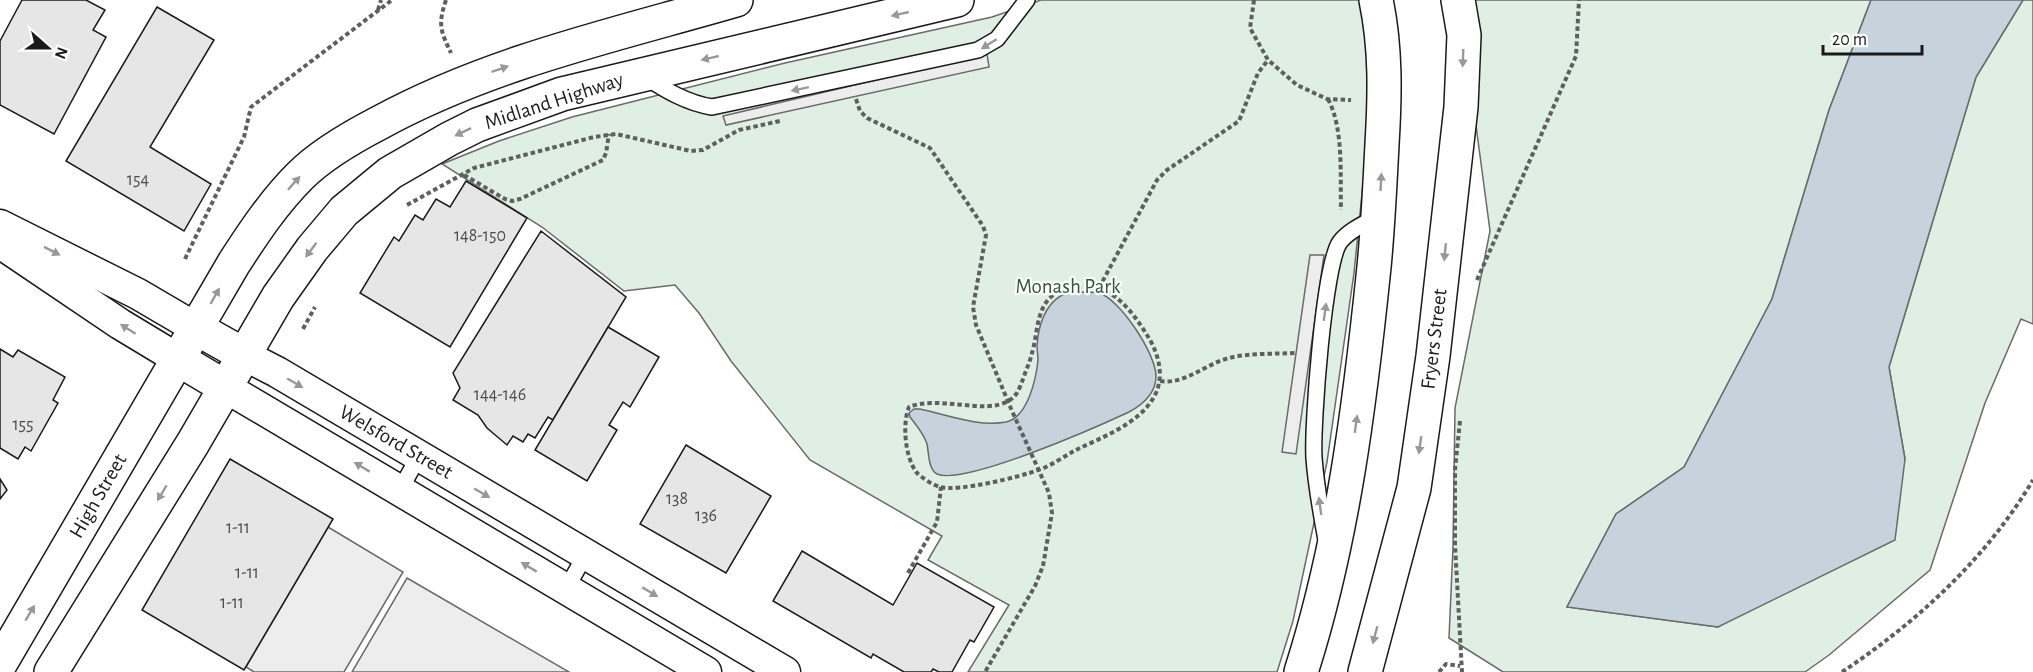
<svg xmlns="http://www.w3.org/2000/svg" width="2033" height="672" viewBox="0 0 2033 672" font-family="'Alegreya Sans',sans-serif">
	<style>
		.green { fill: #e0efe3; stroke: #6a6a6a; stroke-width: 1.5 }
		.parking { fill: #ededed; stroke: #6a6a6a; stroke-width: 1.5 }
		.water { fill: #c6d2dc; stroke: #6a6a6a; stroke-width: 1.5 }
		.building { fill: #e6e6e6; stroke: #1a1a1a; stroke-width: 1.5 }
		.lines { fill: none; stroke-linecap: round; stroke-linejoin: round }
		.lane-casing { stroke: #1a1a1a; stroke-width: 18 }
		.street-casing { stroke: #1a1a1a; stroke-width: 33 }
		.secondary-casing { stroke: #1a1a1a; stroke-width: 36 }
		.highway-casing { stroke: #1a1a1a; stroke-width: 36 }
		.path { stroke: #5f5f5f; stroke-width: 4; stroke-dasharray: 4.5 3; stroke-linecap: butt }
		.lane { stroke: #fff; stroke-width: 15 }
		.street { stroke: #fff; stroke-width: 30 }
		.secondary { stroke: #fff; stroke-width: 33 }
		.highway { stroke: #fff; stroke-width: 33 }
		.oneway { fill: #989898 }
		.labels { text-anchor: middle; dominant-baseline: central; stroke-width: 4.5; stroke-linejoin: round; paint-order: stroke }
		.number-label { font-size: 18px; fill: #4d4d4d }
		.street-label { font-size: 21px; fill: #1a1a1a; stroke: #fff }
		.park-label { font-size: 21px; fill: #2b5a34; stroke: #fff }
	</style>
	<rect width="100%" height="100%" fill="#fff"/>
	<g class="green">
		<polygon points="1041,0 1360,0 1368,50 1370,115 1354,273 1327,462 1293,621 1277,672 968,672 1009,605 928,560 942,536 810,460 731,361 699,313 675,285 624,291 542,227 442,164 499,141 572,117 785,63 992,17"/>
		<polygon points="1463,0 1871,0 1829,110 1772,299 1684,467 1616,514 1567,607 1718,627 1905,459 1889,367 1976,77 2023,0 2033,0 2033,324 2021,319 1985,403 1930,570 1829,655 1805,672 1503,672 1449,638 1453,547 1455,408 1490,231 1475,118"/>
	</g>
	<g class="parking">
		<polygon points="987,54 989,67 726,125 723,116"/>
		<polygon points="1310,255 1324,255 1296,454 1282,452"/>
		<polygon points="328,527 403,572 344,672 254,672 246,667"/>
		<polygon points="407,578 569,672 352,672"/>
	</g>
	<g class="water">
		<polygon points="1871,0 2023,0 1976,77 1889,367 1905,459 1895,540 1718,627 1567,607 1616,514 1684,467 1772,299 1829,110"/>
		<path d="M 1080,292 C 1086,292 1093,292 1099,293 C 1120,299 1156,354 1156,376 C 1156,393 1142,405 1129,412 C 1099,426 964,486 937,474 C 928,469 929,453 927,444 C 924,434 916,425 910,417 L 909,413 L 914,409 L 920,409 C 948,415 978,427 1006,422 C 1028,417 1036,379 1038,360 C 1038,356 1037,351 1037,346 C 1038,328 1044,305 1062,295 C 1067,293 1075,293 1080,292 Z"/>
	</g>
	<g class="building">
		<polygon points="22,0 86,0 105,10 93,30 106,37 54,134 0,105 0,41"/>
		<polygon points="157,7 214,40 150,147 211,184 184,231 66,161"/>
		<polygon points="466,181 527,218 450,347 360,293 394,237 399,241 415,215 423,220 436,199 450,207"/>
		<polygon points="541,231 626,297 553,420 548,417 535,438 528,434 523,442 513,436 507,445 487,428 478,415 453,400 460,388 453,373"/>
		<polygon points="608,327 659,357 630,407 623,402 609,425 617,430 587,481 535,450"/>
		<polygon points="0,349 13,357 18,350 65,377 53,400 58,403 31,451 25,447 18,459 0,448"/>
		<polygon points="686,445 771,496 726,573 640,524"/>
		<polygon points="230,459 333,519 244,670 142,610"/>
		<polygon points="0,479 7,490 0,499"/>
		<polygon points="802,551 893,605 917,563 994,607 974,642 970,640 952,672 939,672 933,669 931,672 904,672 873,654 871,658 773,601"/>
	</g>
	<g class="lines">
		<defs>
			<g id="lane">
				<path d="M 644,76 C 665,90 687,103 712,107 L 978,50 L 997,39 L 1027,0"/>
				<polyline points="400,490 419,456"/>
				<path d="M 1326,540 C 1321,513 1316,486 1314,458 C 1312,426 1324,263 1340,242 C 1349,230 1366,223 1378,216"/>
				<polyline points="566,589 586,554"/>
			</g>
			<g id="street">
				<polyline points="0,225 138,294 196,328"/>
				<polyline points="0,243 120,324 178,359"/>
				<polyline points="244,355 277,372 785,672"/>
				<polyline points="225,387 706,672"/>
			</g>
			<g id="secondary">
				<path d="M 1301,672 C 1343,541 1360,403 1374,267 C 1378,226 1380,185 1382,144 C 1385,95 1386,48 1376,0"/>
				<polyline points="1365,672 1414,488 1433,356 1461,107 1464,35 1458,0"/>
			</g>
			<g id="highway">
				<polyline points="196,328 244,355"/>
				<polyline points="178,359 225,387"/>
				<path d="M 0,664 L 234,263 C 254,232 274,202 300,176 C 322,154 352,137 379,123 C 491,62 615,35 736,0"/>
				<polyline points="51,672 193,443 278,297 312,249 344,211 390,173 449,139 477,125 562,94 957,0"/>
			</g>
		</defs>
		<use href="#lane" class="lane-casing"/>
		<use href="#street" class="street-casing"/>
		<use href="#secondary" class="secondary-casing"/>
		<use href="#highway" class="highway-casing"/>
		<g class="path">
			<path d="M 446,0 C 438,24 440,30 451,53"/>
			<polyline points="1254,0 1250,28 1268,60 1297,85 1327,99 1351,100"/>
			<polyline points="378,10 381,0"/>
			<polyline points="856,99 860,111 867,118 930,148 983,226 986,235 973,307 976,325 1012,411 1049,493 1052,513 1043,566 1035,586 985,672"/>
			<path d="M 1328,99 C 1344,129 1340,176 1341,210"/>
			<polyline points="464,175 505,199 512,201 520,199 603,160 606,153 609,134"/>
			<polyline points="407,205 474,168 594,137 616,134 691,151 703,150 739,130 780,121"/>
			<polyline points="185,259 244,137 251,107 392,0"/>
			<polyline points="1477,280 1576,56 1579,0"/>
			<path d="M 1099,288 C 1121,296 1135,316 1147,335 C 1158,352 1165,375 1155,395 C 1140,424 1102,437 1074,451 C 1063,457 1051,466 1038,470 C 1020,477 958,492 940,487 C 933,485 922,478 917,473 C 905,458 902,424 909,407 C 939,395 985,415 1008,401 C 1017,397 1020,387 1023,379 C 1026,370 1030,362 1032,353 C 1039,330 1035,296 1067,289 C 1077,287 1089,288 1099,288 Z"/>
			<polyline points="1099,288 1157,180 1167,170 1239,121 1258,73 1268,60"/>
			<polyline points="303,329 315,307"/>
			<path d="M 1160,381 C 1185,385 1205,364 1229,358 C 1249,353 1274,354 1295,353"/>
			<polyline points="1460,421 1455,469 1455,545 1462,672"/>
			<polyline points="908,573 937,522 941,487"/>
			<polyline points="1439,672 1446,664 1460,666"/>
			<path d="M 1842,672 C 1917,622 1986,559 2033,480"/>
		</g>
		<use href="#lane" class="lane"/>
		<use href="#street" class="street"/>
		<use href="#secondary" class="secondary"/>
		<use href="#highway" class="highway"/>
	</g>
	<defs><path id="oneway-solid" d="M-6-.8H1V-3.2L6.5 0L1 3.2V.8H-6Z" transform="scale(1.5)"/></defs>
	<g class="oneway">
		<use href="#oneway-solid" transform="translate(900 14) rotate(167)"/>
		<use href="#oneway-solid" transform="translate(989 44) rotate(148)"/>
		<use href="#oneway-solid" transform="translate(710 58) rotate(167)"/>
		<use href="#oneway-solid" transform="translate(1463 58) rotate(92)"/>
		<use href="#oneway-solid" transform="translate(500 69) rotate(-19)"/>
		<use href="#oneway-solid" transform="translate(800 89) rotate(168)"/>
		<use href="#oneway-solid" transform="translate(463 132) rotate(154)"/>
		<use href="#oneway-solid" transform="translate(1381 182) rotate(-87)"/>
		<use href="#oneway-solid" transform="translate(294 183) rotate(-48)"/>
		<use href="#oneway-solid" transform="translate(311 250) rotate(127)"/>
		<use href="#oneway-solid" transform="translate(52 251) rotate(27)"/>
		<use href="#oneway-solid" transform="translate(1445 252) rotate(96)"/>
		<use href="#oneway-solid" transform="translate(215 296) rotate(-60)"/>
		<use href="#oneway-solid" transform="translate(1325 312) rotate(-82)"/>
		<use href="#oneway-solid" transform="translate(128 329) rotate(-148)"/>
		<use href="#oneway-solid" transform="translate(295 383) rotate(30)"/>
		<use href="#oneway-solid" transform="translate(1356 424) rotate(-82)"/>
		<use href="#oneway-solid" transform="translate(1420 445) rotate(98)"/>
		<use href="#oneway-solid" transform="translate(362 467) rotate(-149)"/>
		<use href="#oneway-solid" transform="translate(162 493) rotate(121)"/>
		<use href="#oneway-solid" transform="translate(482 493) rotate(30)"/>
		<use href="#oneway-solid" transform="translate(1320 506) rotate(-98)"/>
		<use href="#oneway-solid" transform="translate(529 567) rotate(-149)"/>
		<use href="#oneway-solid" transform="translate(650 592) rotate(31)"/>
		<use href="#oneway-solid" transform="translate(30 613) rotate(-59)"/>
		<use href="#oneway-solid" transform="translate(1375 635) rotate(105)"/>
	</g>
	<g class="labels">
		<g class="number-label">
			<text x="138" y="180">154</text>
			<text x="480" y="236">148-150</text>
			<text x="500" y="395">144-146</text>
			<text x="23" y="425">155</text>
			<text x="677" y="499">138</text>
			<text x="706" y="516">136</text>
			<text x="238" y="528">1-11</text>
			<text x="247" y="573">1-11</text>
			<text x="232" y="603">1-11</text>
		</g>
		<g class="street-label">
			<text transform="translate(554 101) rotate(-18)">Midland Highway</text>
			<text transform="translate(1434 339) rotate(-83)">Fryers Street</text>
			<text transform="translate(396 442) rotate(30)">Welsford Street</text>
			<text transform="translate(98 496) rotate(-60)">High Street</text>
		</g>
		<g class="park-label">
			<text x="1068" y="286">Monash Park</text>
		</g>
	</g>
	<g transform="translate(48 48) rotate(111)" stroke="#ffffff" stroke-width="4.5" paint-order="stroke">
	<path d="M0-4.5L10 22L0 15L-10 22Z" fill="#1a1a1a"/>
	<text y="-9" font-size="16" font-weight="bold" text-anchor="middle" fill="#1a1a1a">N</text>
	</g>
	<path d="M1823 45v9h99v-9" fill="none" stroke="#1a1a1a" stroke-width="3"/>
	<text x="1832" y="45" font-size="18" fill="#1a1a1a" stroke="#ffffff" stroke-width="4.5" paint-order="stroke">20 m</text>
</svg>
